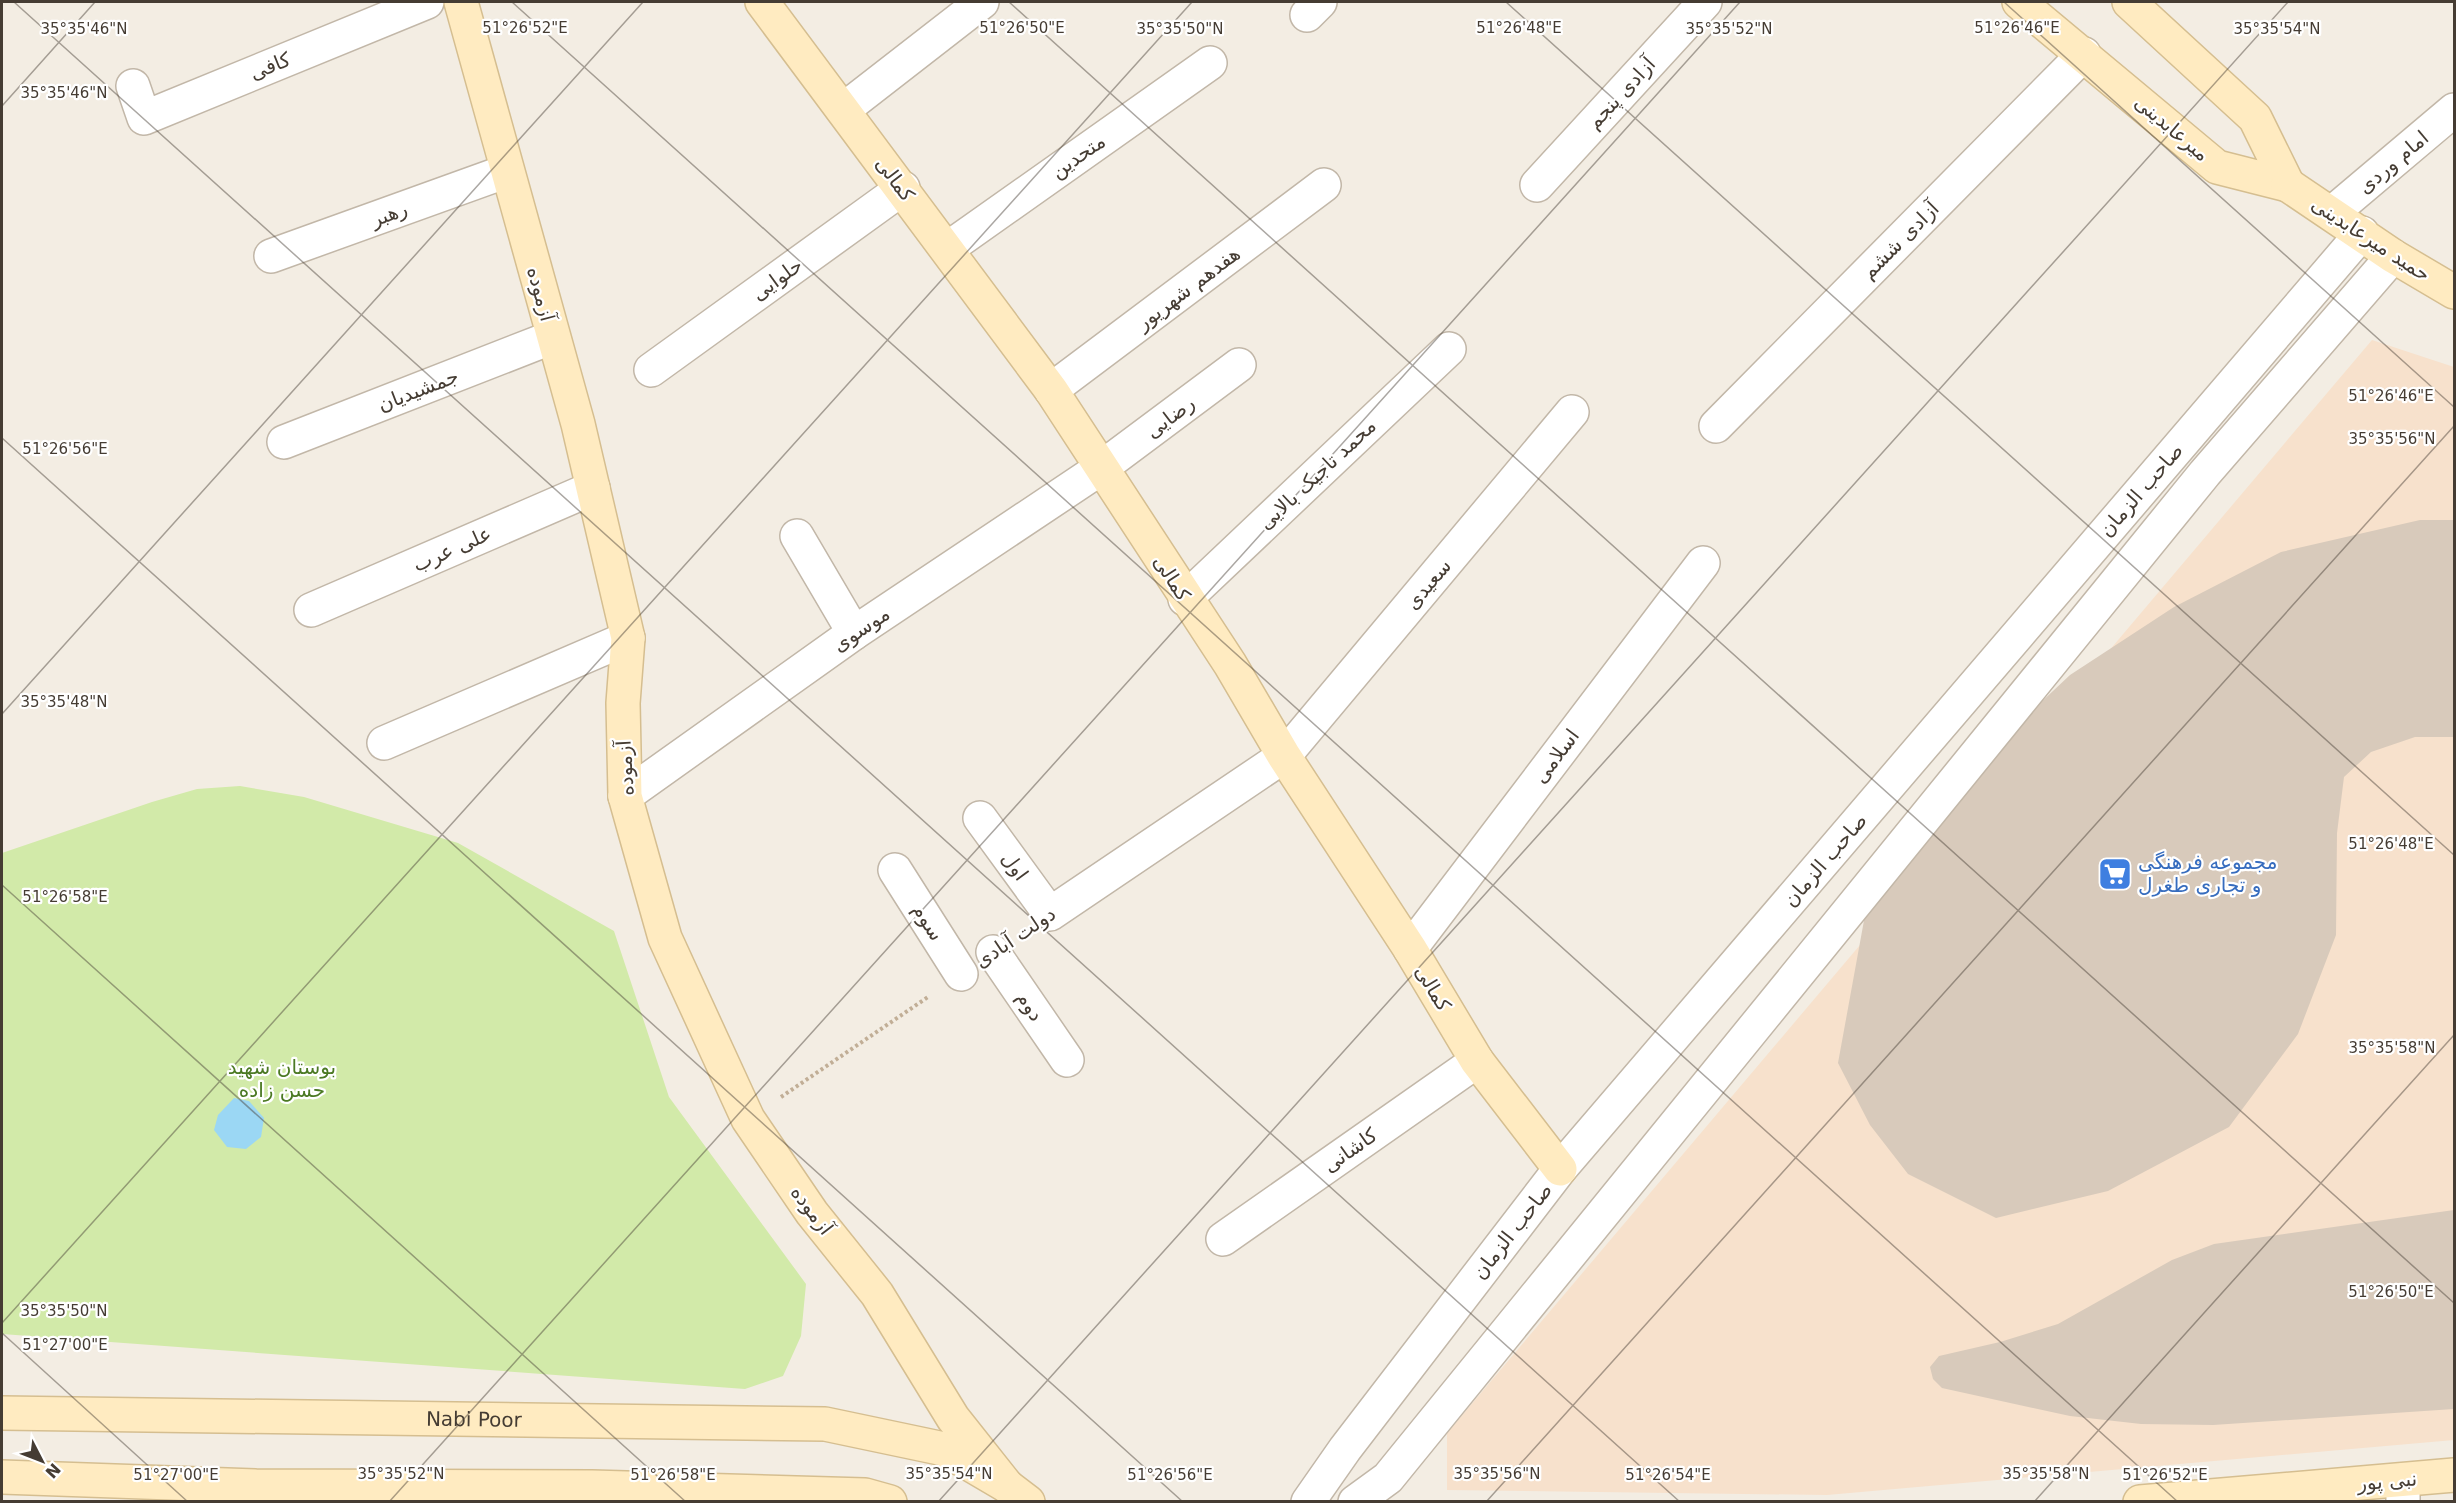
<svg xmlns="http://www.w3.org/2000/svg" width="2456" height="1503" viewBox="0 0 2456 1503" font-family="'DejaVu Sans','Noto Sans Arabic',sans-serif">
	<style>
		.commercial { fill: #f7e1cc }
		.green { fill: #d2eaa9 }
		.water { fill: #9bd7f4 }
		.building { fill: #d8cabb }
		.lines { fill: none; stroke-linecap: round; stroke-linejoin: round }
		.street-casing { stroke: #c2b7a8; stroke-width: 36 }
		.secondary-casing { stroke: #d5be90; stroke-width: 36 }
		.path { stroke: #c1ae96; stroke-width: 4; stroke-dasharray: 3 3; stroke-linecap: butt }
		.street { stroke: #fff; stroke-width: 33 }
		.secondary { stroke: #ffebc1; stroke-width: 33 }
		.ticks { fill: none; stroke: #453c33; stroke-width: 1.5; stroke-opacity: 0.45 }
		.labels { text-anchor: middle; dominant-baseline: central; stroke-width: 4.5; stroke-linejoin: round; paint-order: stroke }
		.street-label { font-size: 20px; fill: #453c33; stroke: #fff }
		.shop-label { font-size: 20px; fill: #366cbe; stroke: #fff; text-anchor: start }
		.park-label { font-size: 20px; fill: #4b7923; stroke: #fff }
		.ticks-label { font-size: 15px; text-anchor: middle; fill: #453c33; stroke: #fff; stroke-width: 4.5; stroke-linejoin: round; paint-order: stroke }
	</style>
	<rect width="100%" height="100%" fill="#f3ede3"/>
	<polygon class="commercial" points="2372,340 2454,367 2454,1440 1827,1495 1447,1490 1447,1433"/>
	<polygon class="green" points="240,786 304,797 458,843 614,931 669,1097 806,1284 801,1336 783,1376 745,1389 2,1334 2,853 152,802 197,789"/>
	<polygon class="water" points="234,1098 249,1101 264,1118 261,1137 246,1149 227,1147 214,1130 218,1115"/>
	<g class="building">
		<polygon points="2420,520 2454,520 2454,737 2415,737 2371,752 2344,777 2337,833 2336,935 2298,1034 2229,1127 2108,1191 1996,1218 1908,1174 1870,1125 1838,1063 1865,915 2003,738 2070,675 2174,607 2281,552"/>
		<polygon points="2454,1210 2454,1409 2213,1425 2141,1424 2070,1416 1942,1388 1933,1379 1930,1367 1939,1356 2000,1342 2058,1324 2172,1260 2214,1244"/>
	</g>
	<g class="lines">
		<defs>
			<g id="street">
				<polyline points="1307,15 1320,2"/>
				<polyline points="133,86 144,118 427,2"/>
				<polyline points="843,110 982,2"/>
				<polyline points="1537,185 1705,2"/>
				<polyline points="2332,213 2454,110"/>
				<polyline points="947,249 1210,63"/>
				<polyline points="271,256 507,171"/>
				<polyline points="651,370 903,188"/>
				<polyline points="1051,390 1324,185"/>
				<polyline points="1716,426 2084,54"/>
				<polyline points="284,442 553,337"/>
				<polyline points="797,536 854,633"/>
				<polyline points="1185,599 1449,349"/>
				<polyline points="311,610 593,488"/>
				<polyline points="384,743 628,638"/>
				<polyline points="625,796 854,633 1101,468 1239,365"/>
				<polyline points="980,818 1050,914 1284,756 1572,412"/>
				<polyline points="895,870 961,974"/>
				<polyline points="1410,949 1703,563"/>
				<polyline points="993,952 1067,1060"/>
				<polyline points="1223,1239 1477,1061"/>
				<polyline points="2403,1480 2403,1502"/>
				<polyline points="1308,1502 1345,1449 1560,1169 2362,233"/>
				<polyline points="1355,1502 1388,1478 2205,473 2393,256"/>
			</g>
			<g id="secondary">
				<polyline points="461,2 578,424 628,638 623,703 625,796 665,938 748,1119 812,1213 877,1294 953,1418 1007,1486"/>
				<polyline points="762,2 1051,390 1230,664 1284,756 1410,949 1477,1061 1560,1169"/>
				<polyline points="2019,2 2217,167 2288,185 2255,118 2129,2"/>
				<polyline points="2288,185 2393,256 2454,292"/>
				<path id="s1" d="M 2,1413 L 825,1424 L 944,1449 L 1007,1486 L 1028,1502"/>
				<polyline points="2,1477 256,1486 592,1487 865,1495 890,1502"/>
				<polyline points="2140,1502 2454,1475"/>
			</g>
		</defs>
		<use href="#street" class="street-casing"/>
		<use href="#secondary" class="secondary-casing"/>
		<polyline class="path" points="781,1097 928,997"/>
		<use href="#street" class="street"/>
		<use href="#secondary" class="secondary"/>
	</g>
	<path class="ticks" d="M 14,2 L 1680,1502M 512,2 L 2178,1502M 1009,2 L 2454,1303M 1506,2 L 2454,855M 2004,2 L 2454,407M 2,106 L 95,2M 2,438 L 1183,1502M 2,714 L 643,2M 2,885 L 686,1502M 2,1323 L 1192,2M 2,1333 L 188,1502M 389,1502 L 1740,2M 938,1502 L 2288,2M 1486,1502 L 2454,426M 2034,1502 L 2454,1035"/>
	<defs>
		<symbol id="supermarket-square" viewBox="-11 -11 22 22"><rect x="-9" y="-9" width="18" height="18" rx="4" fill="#3f7fe0" stroke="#fff"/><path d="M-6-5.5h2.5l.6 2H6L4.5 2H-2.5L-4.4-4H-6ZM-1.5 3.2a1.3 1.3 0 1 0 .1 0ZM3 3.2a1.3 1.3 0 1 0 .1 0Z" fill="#fff"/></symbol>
	</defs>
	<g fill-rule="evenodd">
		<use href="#supermarket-square" x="2096" y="855" width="38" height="38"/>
	</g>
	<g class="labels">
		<g class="street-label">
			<text transform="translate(270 66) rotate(-22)">کافی</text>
			<text transform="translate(1621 93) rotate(-47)">آزادی پنجم</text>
			<text transform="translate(2172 128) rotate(40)">میرعابدینی</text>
			<text transform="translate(1078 156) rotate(-35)">متحدین</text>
			<text transform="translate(2393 162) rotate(-40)">امام وردی</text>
			<text transform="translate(895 179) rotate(53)">کمالی</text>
			<text transform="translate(389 214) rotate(-20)">رهبر</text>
			<text transform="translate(2371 239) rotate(33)">حمید میرعابدینی</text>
			<text transform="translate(1900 240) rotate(-45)">آزادی ششم</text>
			<text transform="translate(777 279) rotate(-36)">حلوایی</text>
			<text transform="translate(1188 288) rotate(-37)">هفدهم شهریور</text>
			<text transform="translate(541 294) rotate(75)">آزموده</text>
			<text transform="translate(418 390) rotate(-21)">جمشیدیان</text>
			<text transform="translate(1170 417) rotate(-37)">رضایی</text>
			<text transform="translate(1317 474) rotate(-43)">محمد تاجیک بالایی</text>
			<text transform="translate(2141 490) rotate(-49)">صاحب الزمان</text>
			<text transform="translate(452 549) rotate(-24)">علی عرب</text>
			<text transform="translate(1172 578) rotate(57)">کمالی</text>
			<text transform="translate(1428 584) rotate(-50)">سعیدی</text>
			<text transform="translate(861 629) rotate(-34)">موسوی</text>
			<text transform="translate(1556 756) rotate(-53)">اسلامی</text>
			<text transform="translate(625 768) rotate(-93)">آزموده</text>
			<text transform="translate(1825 860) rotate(-49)">صاحب الزمان</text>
			<text transform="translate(1015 866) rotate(54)">اول</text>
			<text transform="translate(928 922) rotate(57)">سوم</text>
			<text transform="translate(1015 937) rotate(-34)">دولت آبادی</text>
			<text transform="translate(1433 988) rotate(59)">کمالی</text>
			<text transform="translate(1030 1006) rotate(55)">دوم</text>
			<text transform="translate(1350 1150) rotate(-35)">کاشانی</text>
			<text transform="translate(812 1210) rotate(53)">آزموده</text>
			<text transform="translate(1512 1231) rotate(-52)">صاحب الزمان</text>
			<text stroke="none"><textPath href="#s1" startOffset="472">Nabi Poor</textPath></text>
			<text transform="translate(2387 1481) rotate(-5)">نبی پور</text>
		</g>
		<g class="shop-label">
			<text x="2138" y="862">مجموعه فرهنگی<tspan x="2138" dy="23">و تجاری طغرل</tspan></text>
		</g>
		<g class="park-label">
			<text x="282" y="1067">بوستان شهید<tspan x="282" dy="23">حسن زاده</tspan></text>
		</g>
	</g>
	<g class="ticks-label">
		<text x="525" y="33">51°26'52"E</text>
		<text x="1519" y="33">51°26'48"E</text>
		<text x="1022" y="33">51°26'50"E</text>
		<text x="2017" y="33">51°26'46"E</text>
		<text x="84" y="34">35°35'46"N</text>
		<text x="1180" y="34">35°35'50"N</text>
		<text x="1729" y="34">35°35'52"N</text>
		<text x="2277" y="34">35°35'54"N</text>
		<text x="64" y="98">35°35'46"N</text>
		<text x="2391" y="401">51°26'46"E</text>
		<text x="2392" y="444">35°35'56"N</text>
		<text x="65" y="454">51°26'56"E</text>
		<text x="64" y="707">35°35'48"N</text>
		<text x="2391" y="849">51°26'48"E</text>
		<text x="65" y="902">51°26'58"E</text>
		<text x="2392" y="1053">35°35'58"N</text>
		<text x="2391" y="1297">51°26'50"E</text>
		<text x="64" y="1316">35°35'50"N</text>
		<text x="65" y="1350">51°27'00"E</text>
		<text x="401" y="1479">35°35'52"N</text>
		<text x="949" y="1479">35°35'54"N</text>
		<text x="1497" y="1479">35°35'56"N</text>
		<text x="2046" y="1479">35°35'58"N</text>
		<text x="176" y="1480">51°27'00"E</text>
		<text x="673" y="1480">51°26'58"E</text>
		<text x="1170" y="1480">51°26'56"E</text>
		<text x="1668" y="1480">51°26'54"E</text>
		<text x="2165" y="1480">51°26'52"E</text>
	</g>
	<rect width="2456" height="1503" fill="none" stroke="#453c33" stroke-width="6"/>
	<g transform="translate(42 1461) rotate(132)" stroke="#ffffff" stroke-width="4.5" paint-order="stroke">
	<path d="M0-4.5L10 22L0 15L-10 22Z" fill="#453c33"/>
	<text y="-9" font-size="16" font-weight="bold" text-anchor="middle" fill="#453c33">N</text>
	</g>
</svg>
